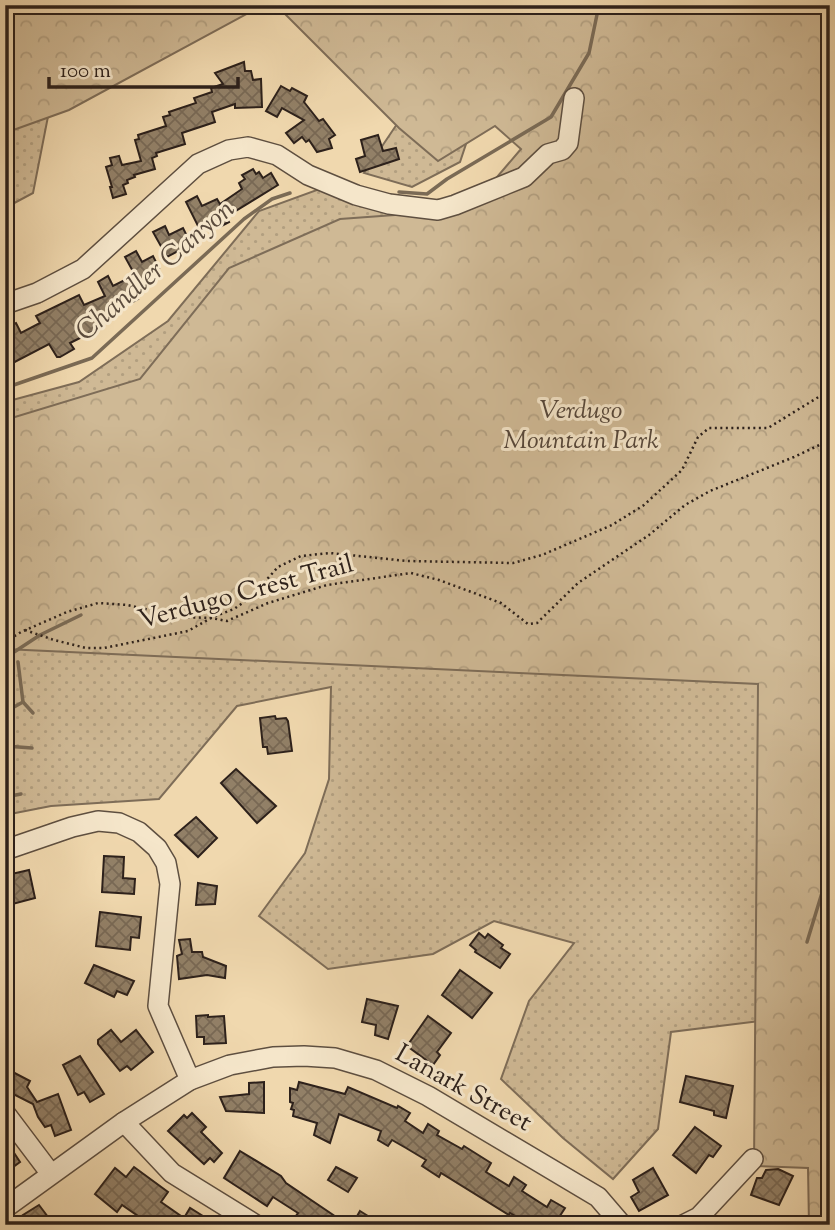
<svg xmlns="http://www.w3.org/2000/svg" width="835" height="1230" viewBox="0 0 835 1230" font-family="'Sorts Mill Goudy',serif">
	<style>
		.grass { fill: url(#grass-dots); stroke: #7e6d58; stroke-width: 2 }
		.forest { fill: url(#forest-crowns); stroke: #7e6d58; stroke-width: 2 }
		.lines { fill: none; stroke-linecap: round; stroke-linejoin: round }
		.stream { stroke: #7a6a55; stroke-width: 3.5 }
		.building { fill: url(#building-cross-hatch); stroke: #2d211b; stroke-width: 2 }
		.minor-casing { stroke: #5e4f40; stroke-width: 22 }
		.path { stroke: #2d211b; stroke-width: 2.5; stroke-dasharray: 2 3.5; stroke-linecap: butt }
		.minor { stroke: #f5e6ca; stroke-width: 19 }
		.labels { text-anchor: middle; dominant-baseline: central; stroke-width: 6; stroke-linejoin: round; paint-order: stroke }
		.park-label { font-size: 26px; font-style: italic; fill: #56473a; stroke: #f5e6ca }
		.street-label { font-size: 26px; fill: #2d211b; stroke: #f5e6ca }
		.water-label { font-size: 28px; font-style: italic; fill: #5a4b3d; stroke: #f5e6ca }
	</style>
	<defs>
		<pattern id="grass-dots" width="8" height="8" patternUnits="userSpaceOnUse" patternTransform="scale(1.75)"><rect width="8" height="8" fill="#cfb995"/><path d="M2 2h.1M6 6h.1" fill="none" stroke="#b29f80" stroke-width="1.8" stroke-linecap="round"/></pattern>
		<pattern id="forest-crowns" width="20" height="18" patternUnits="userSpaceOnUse" patternTransform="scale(1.75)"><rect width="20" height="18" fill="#cfb995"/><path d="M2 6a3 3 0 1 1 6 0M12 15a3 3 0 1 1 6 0" fill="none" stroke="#b29f80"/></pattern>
		<pattern id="building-cross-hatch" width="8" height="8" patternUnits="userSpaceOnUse" patternTransform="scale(1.75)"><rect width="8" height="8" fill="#928067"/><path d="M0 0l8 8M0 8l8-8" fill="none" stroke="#786854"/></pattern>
	</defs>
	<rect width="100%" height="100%" fill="#f0d8ae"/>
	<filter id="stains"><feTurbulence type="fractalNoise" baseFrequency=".00286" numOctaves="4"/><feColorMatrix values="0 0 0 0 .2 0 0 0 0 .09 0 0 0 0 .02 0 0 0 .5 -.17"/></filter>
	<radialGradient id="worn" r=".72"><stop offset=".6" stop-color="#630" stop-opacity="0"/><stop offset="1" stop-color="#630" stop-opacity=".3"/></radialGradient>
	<g class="grass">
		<polygon points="5,5 53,91 33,193 5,208"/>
		<polygon points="830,5 830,1225 821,1153 777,1019 671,1032 658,1129 613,1179 563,1138 501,1079 529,1001 574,943 494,921 433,954 328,969 259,916 305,853 329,779 331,687 237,706 159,799 51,806 5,815 5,402 79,382 168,321 259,211 325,187 431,217 535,176 572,130 473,123 460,162 412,187 364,173 397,124"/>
	</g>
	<g class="forest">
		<polygon points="5,5 263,5 69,110 5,133"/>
		<polygon points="276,5 830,5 830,1225 809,1225 808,1168 754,1166 758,684 5,649 5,420 140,379 229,268 340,219 436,212 480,197 521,149 495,126 438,161 399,128"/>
	</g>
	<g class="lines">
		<g class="stream">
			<polyline points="399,192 427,194 447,179 551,117 589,53 599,5"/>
			<polyline points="5,388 92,358 244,219 272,199 290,193"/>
			<polyline points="5,658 40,635 81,615"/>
			<polyline points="18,662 23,702 33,713"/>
			<polyline points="5,712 23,702"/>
			<polyline points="5,746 32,748"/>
			<polyline points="5,797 21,794"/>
			<polyline points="807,942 825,883 830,882"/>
		</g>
	</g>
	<g class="building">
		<polygon points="244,62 245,71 251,71 253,80 261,79 262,107 235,108 235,104 212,112 215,122 182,133 185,144 156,153 157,156 152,158 155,169 134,175 135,177 127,180 128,183 123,185 126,194 113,198 110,187 112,187 106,167 112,165 110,158 119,156 122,165 141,161 135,140 139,139 138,135 166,126 163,117 170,115 169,112 196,103 194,98 212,92 211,88 223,84 215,73"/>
		<polygon points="281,86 290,91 292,88 307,96 304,102 319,121 323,119 335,135 329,139 332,148 317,152 309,140 306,142 302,137 294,143 286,133 304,120 282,108 277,117 266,111"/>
		<polygon points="378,135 383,151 396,148 399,159 360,172 356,159 365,156 361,140"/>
		<polygon points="253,169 256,174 259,172 263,178 271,173 278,185 226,217 229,222 218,228 214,220 199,228 186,202 197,196 202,206 217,199 220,204 242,189 239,183 245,179 242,175"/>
		<polygon points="165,226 169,235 183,228 191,244 167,257 153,232"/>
		<polygon points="136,251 142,262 153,256 159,268 155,270 159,278 134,292 138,299 116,311 117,315 94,327 96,330 70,343 74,349 60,357 57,357 49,344 5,367 5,328 16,323 21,333 40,323 36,316 79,295 84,305 105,296 98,282 108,276 113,286 135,275 125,257"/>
		<polygon points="275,716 276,719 286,718 288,721 292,751 268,754 267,747 263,747 260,718"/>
		<polygon points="236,769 276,806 257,823 221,783"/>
		<polygon points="196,817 217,838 198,857 175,835"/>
		<polygon points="104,856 124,857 123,878 135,879 134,894 102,892"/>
		<polygon points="29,870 35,898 5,906 7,875"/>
		<polygon points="198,883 217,886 215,904 196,905"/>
		<polygon points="100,912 141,917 139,938 131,937 130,950 96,946"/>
		<polygon points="479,933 485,938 488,934 503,945 501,948 510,954 500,968 475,952 476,950 470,945"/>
		<polygon points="190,939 192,952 202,952 203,957 226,966 225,978 207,975 179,979 177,956 182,954 179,940"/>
		<polygon points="94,965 134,981 127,995 117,991 114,997 85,983"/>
		<polygon points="460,970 492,993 472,1018 442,995"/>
		<polygon points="367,999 398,1006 388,1039 375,1035 376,1025 362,1022"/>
		<polygon points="208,1015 208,1017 224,1016 226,1043 204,1044 204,1037 197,1037 196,1016"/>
		<polygon points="428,1016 451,1033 437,1052 440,1055 433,1065 407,1046"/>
		<polygon points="111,1030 121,1042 136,1030 153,1052 131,1070 127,1066 120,1071 98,1044 98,1040"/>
		<polygon points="80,1056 104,1094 90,1102 84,1092 78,1095 63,1065"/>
		<polygon points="5,1068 30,1081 27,1087 37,1102 58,1094 71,1130 55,1136 51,1125 45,1127 38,1117 33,1104 5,1090"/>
		<polygon points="686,1076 733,1086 726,1118 714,1115 714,1111 680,1102"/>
		<polygon points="264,1082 264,1113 226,1111 220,1097 249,1094 249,1083"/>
		<polygon points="299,1082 345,1094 348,1087 397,1108 398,1106 410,1113 405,1121 423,1133 428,1124 439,1131 437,1135 462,1149 464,1146 491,1163 486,1172 509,1186 514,1177 526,1185 522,1191 547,1207 551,1200 565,1208 554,1225 530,1225 510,1213 509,1215 441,1173 439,1177 422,1166 426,1160 406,1148 392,1140 388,1146 378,1140 381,1131 339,1114 330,1143 314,1135 317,1123 293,1116 294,1110 291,1109 293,1103 290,1102 290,1088 297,1090"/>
		<polygon points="192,1113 206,1127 201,1132 222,1153 214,1162 210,1158 204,1164 168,1131 184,1115 187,1118"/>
		<polygon points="695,1127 721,1146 713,1157 709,1155 696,1173 673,1155"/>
		<polygon points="5,1139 20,1162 9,1170 5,1164"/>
		<polygon points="240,1151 281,1176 286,1183 348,1225 301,1225 293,1220 298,1213 273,1197 267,1206 224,1178"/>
		<polygon points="134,1167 168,1192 161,1202 184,1218 190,1208 203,1216 198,1225 151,1225 122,1205 117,1212 95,1194 115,1168 126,1177"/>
		<polygon points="336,1167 357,1178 348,1192 328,1180"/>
		<polygon points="653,1168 668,1195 639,1211 631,1197 639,1192 633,1180"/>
		<polygon points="778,1169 793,1176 779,1205 751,1195 757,1178 762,1178 766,1170"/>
		<polygon points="39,1205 54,1225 31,1225 23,1215"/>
		<polygon points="360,1211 368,1216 363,1225 352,1225"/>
	</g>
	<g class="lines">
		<defs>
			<g id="minor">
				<polyline points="5,304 37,293 83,269 198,164 229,150 248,147 277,155 308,175 356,195 389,204 438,210 455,205 524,177 548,154 562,150 568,143 574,98"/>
				<polyline points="5,850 72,827 98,821 119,823 139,832 157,848 166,863 170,884 158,1006 190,1080"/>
				<polyline points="5,1113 51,1174"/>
				<polyline points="124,1122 172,1173 256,1225"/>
				<polyline points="5,1208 124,1122 190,1080 230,1065 273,1057 304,1056 335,1058 376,1070 428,1096 598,1197 622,1225"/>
				<polyline points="683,1225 699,1217 753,1159"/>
			</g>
		</defs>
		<use href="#minor" class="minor-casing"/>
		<g class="path">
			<polyline points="25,630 54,640 86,648 104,648 188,631 211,618 227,621 268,603 327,585 411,573 439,580 501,603 528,624 537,623 578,583 649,535 685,505 710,491 794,457 830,440"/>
			<polyline points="5,642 21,632 67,612 98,603 127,605 182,617 211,618 234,609 251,597 278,567 301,556 330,553 407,561 513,563 542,555 612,525 644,505 682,470 698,437 709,428 768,428 830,390"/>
		</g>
		<use href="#minor" class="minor"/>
	</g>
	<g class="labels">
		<g class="park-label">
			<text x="581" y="411">Verdugo<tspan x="581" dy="30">Mountain Park</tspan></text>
		</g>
		<g class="street-label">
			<text transform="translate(246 593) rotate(-15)">Verdugo Crest Trail</text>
			<text transform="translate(463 1089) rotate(29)">Lanark Street</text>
		</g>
		<g class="water-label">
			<text transform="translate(156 271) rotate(-41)">Chandler Canyon</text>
		</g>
	</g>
	<rect width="835" height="1230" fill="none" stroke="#f0d8ae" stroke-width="28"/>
	<rect x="7" y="7" width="821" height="1216" fill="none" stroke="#2d211b" stroke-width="3.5"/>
	<rect x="14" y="14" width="807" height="1202" fill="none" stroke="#2d211b" stroke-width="2"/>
	<path d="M49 77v10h189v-10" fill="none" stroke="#2d211b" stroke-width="3.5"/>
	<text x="60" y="77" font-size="21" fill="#2d211b" stroke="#f5e6ca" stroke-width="5" paint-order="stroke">100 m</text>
	<rect width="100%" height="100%" filter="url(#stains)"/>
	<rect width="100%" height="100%" fill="url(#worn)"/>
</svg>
